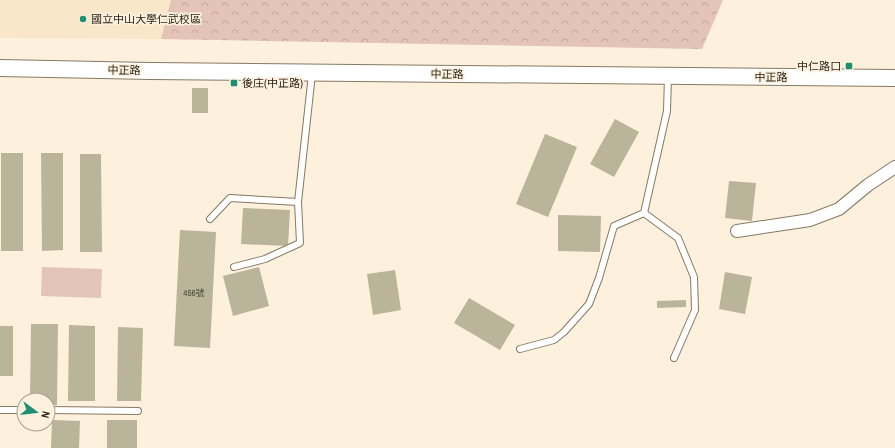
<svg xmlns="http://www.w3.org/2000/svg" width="895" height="448" viewBox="0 0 895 448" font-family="'Archivo Narrow','Noto Sans TC',sans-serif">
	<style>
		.built { fill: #fae7c9 }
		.forest { fill: url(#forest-crowns) }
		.garden { fill: #e3c4b7 }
		.building { fill: #b9b49a }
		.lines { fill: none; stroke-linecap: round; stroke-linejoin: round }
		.lane-casing { stroke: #867963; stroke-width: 8 }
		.street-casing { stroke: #867963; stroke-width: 14 }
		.secondary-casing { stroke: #867963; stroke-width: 18 }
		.lane { stroke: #fff; stroke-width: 6 }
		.street { stroke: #fff; stroke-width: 12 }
		.secondary { stroke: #fff; stroke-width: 16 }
		.poi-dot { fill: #1c9072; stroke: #fdf1de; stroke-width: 1.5 }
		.labels { text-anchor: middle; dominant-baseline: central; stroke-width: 3.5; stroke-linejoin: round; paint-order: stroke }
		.number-label { font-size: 9px; fill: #4c473a }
		.poi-label { font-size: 11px; fill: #28231a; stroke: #fdf1de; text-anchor: start }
		.street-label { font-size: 11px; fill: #28231a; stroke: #fdf1de }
	</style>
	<defs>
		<pattern id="forest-crowns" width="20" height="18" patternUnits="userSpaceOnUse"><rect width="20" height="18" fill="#e3c4b7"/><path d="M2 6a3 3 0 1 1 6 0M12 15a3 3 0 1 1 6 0" fill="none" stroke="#c3a89d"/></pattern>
	</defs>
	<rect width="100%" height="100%" fill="#fdf1de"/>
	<polygon class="built" points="0,0 171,0 161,39 0,38"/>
	<polygon class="forest" points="171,0 723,0 702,49 161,39"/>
	<polygon class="garden" points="42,267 102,269 101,298 41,296"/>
	<g class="building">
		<rect x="192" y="88" width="16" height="25"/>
		<polygon points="615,119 639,132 614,177 590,164"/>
		<polygon points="545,134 577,147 548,217 516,204"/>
		<rect x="1" y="153" width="22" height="98"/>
		<polygon points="41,153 63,153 63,250 42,251"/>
		<polygon points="80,154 101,154 102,252 80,252"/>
		<polygon points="729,181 756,183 752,221 725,218"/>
		<polygon points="243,208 290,210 288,246 241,244"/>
		<polygon points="558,215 601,216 600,252 558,251"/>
		<polygon points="180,230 216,232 210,348 174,346"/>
		<polygon points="259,267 269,306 233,316 223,276"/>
		<polygon points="395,270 401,310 373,315 367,274"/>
		<polygon points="725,272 752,277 745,314 719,309"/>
		<polygon points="469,298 515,325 500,350 454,323"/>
		<polygon points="686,300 686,307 657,308 657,301"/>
		<polygon points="31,324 58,324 57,405 48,405 48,400 30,400"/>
		<polygon points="69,325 95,326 95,401 68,401"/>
		<rect x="0" y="326" width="13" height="50"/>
		<polygon points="118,327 143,328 141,401 117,401"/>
		<polygon points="52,420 80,421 79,448 51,448"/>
		<rect x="107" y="420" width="30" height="28"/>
	</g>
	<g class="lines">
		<defs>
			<g id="lane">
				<polyline points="644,213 678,238 694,277 695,310 674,358"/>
				<polyline points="210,219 230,198 298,202 312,74"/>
				<polyline points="234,267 265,259 300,243 298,202"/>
				<polyline points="520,349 554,340 564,332 589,304 599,278 614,226 644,213 667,111 668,76"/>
				<polyline points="0,410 24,410"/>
				<polyline points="48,410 138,411"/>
			</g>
			<polyline id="street" points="737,231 810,220 839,209 868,185 895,167"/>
			<polyline id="secondary" points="0,68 151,71 895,78"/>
		</defs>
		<use href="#lane" class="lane-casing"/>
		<use href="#street" class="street-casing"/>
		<use href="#secondary" class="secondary-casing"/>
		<use href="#lane" class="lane"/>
		<use href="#street" class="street"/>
		<use href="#secondary" class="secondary"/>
	</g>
	<g class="poi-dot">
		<circle cx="83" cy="19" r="4"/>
		<rect x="845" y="62" width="8" height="8" rx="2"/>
		<rect x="230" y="79" width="8" height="8" rx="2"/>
	</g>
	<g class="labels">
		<g class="number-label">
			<text x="194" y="293">456號</text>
		</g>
		<g class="poi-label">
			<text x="91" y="19">國立中山大學仁武校區</text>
			<text x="841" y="66" text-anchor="end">中仁路口</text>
			<text x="242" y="83">後庄(中正路)</text>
		</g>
		<g class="street-label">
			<text transform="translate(124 70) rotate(1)">中正路</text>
			<text transform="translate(447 74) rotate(1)">中正路</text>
			<text x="771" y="77">中正路</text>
		</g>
	</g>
	<g transform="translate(36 412) rotate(105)"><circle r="19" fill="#fdf1de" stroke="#a89f90"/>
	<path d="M0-3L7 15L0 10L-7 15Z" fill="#1c9072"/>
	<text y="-6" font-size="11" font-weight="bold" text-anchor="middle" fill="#28231a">N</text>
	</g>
</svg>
